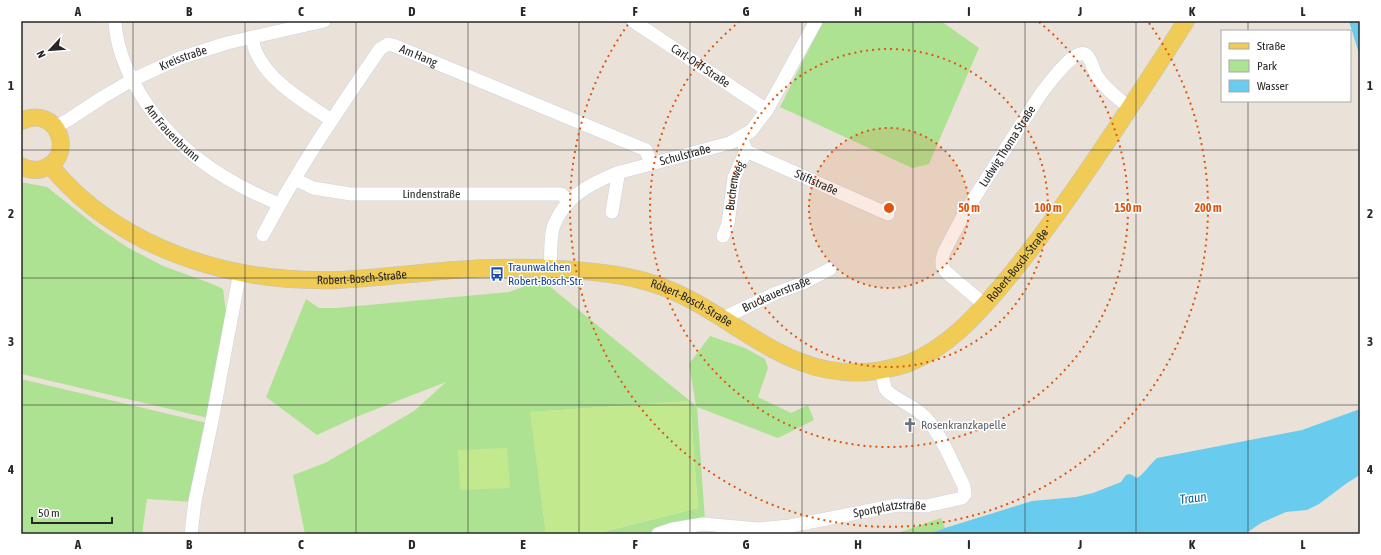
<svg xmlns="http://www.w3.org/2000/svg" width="1381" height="555" viewBox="0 0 1381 555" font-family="'Asap Condensed',sans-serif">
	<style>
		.green { fill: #aee293 }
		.pitch { fill: #c3e98e }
		.water { fill: #69ccee }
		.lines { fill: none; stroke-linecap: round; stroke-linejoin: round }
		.minor-casing { stroke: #cdd1e1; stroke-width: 14 }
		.major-casing { stroke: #c3c3c3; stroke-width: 18 }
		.minor { stroke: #fff; stroke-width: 13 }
		.major { stroke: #f0cb56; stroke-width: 17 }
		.grid { fill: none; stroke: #272727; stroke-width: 1; stroke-opacity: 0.55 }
		.ring { fill: none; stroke: #de560d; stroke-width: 2; stroke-dasharray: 2 4 }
		.labels { text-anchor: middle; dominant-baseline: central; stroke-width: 3; stroke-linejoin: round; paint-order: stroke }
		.street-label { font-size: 12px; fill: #272727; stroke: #fff }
		.transit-label { font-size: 12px; fill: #164399; stroke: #fff; text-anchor: start }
		.worship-label { font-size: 12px; fill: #5b616d; stroke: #fff; text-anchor: start }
		.water-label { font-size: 13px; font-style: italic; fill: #0c6795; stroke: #fff }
		.centre { fill: #de560d; stroke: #fff; stroke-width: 2 }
		.ring-label { font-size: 12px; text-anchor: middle; font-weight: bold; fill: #de560d; stroke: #fff; stroke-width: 3; stroke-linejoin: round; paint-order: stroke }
		.neatline { fill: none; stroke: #272727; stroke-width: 1.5 }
		.grid-label { font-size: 13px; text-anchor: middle; font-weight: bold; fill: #272727 }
	</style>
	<rect width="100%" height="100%" fill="#eae2d8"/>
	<g class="green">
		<polygon points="823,21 941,21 979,48 929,164 912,168 780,107"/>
		<polygon points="21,182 47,187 96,226 127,247 163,266 210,283 223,289 226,312 208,418 21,374"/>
		<polygon points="542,280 690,401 696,406 689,364 710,336 745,348 765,359 768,368 758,397 791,413 808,405 814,420 778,438 697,407 705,520 673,534 595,534 698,508 690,401 531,412 546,534 305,534 293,475 325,463 414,411 446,382 356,417 317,435 266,397 306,299 319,308 336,308 509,292"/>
		<polygon points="21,379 211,424 193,502 147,499 142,534 21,534"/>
		<polygon points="941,518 945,528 928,534 895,534"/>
	</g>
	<g class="pitch">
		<polygon points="690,401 698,508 595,534 546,534 530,412"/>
		<polygon points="507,448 510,488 460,490 458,450"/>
	</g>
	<g class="water">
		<polygon points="1349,21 1360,21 1360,57"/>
		<path d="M 1360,409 L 1360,475 L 1347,483 L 1319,504 L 1307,510 L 1286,512 L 1261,523 L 1245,534 L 928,534 L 945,528 L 1032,501 L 1076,497 L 1093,493 L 1121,482 L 1126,475 L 1130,474 L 1137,478 C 1145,473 1149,465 1157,458 L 1302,430 Z"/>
	</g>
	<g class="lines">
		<defs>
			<g id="minor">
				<path id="s1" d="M 115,21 C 116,47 126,70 139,92 C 172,147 220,180 279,204"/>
				<path id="s2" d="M 633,21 L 767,110"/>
				<path d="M 252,37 C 253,42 254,48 256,52 C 269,82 305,102 331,120"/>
				<path id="s3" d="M 55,127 L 68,120 L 103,97 L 132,80 L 180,58 L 227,43 L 324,21"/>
				<path id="s4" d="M 746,151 L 888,214"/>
				<path id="s5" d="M 295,179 L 313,188 L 351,194 L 561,194 L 569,201"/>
				<polyline points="612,212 618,176 617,173"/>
				<path id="s6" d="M 263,235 C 297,170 338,110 380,49 L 388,44 L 393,45 L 646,150 L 651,164"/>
				<path id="s7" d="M 723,236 L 728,224 L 734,178 L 746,151 L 743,142"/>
				<path id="s8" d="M 550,269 C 551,256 550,240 553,228 C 563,198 589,184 617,173 L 730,143 L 751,131 L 767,110 L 816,21"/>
				<path id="s9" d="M 985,305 L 946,272 L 942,266 L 942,259 L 944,252 L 964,214 L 1040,95 C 1047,86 1073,49 1085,54 C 1091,57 1093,70 1097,76 C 1105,89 1118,98 1130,108"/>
				<path id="s10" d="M 723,319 L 725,317 L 776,293 L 803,283 L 830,269"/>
				<polyline points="191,534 195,501 212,421 240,272"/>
				<path id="s11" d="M 658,534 L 673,529 L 703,524 L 758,529 L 790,526 L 897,505 L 926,506 L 962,498 L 965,494 L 964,486 C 952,463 942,435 924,416 C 914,406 898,401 887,391 L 885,388 L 881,370"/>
			</g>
			<g id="major">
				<path d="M 21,121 C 59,103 77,159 42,169 C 34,171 28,170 21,166"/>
				<path id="s12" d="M 50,165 C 76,198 109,222 146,241 C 205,270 272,282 338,280 C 377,278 416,273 454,270 C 497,267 541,267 584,271 C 606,273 630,276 651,283 C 732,308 783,384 876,371 C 887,369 898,367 909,363 C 948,347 976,316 1002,285 C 1035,246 1064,205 1092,164 C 1124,117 1155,70 1186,21"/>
			</g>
		</defs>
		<use href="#minor" class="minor-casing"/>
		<use href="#major" class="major-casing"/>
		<use href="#minor" class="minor"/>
		<use href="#major" class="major"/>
	</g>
	<path class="grid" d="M 133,21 L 133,534M 245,21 L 245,534M 356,21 L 356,534M 468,21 L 468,534M 579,21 L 579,534M 690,21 L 690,534M 802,21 L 802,534M 913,21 L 913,534M 1025,21 L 1025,534M 1136,21 L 1136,534M 1248,21 L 1248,31M 1248,101 L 1248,534M 21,150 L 1360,150M 21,278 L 1360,278M 21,405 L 1360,405"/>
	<circle cx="889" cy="208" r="80" fill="#de560d" fill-opacity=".12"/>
	<g class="ring">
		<circle cx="889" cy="208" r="80"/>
		<circle cx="889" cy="208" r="159"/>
		<path d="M1039 22A239 239 0 1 1 739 22"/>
		<path d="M1149 23A319 319 0 1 1 629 23"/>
	</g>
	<defs>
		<symbol id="bus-bare" viewBox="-9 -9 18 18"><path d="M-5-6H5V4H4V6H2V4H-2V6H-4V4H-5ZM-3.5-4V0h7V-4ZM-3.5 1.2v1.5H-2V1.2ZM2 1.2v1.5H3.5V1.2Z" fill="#1a4fb4" stroke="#fff" stroke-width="2.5" paint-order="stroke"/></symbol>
		<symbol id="church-bare" viewBox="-9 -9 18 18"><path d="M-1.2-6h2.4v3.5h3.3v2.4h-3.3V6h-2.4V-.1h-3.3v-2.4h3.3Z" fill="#6b7280" stroke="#fff" stroke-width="2.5" paint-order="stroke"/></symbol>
	</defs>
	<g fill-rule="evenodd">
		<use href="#bus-bare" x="487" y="264" width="20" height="20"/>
		<use href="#church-bare" x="900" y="415" width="20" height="20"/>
	</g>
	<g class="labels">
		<g class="street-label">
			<text stroke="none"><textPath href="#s6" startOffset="262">Am Hang</textPath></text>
			<text stroke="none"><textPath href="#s3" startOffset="146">Kreisstraße</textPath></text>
			<text stroke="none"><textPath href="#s2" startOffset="81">Carl-Orff Straße</textPath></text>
			<text stroke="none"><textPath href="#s1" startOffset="129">Am Frauenbrunn</textPath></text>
			<text stroke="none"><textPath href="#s9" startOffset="196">Ludwig Thoma Straße</textPath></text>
			<text stroke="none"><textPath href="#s8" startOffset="199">Schulstraße</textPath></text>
			<text stroke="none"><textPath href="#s4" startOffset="77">Stiftstraße</textPath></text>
			<text stroke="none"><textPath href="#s7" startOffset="52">Buchenweg</textPath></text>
			<text stroke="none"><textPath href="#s5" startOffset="139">Lindenstraße</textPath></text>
			<text stroke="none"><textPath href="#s12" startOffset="1064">Robert-Bosch-Straße</textPath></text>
			<text stroke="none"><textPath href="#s12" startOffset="345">Robert-Bosch-Straße</textPath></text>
			<text stroke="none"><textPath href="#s10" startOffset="59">Bruckauerstraße</textPath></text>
			<text stroke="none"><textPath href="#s12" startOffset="681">Robert-Bosch-Straße</textPath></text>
			<text stroke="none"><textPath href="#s11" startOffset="235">Sportplatzstraße</textPath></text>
		</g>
		<g class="transit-label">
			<text x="508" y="267">Traunwalchen<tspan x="508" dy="14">Robert-Bosch-Str.</tspan></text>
		</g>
		<g class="worship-label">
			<text x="921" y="425">Rosenkranzkapelle</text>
		</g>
		<g class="water-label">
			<text transform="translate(1193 498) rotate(-7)">Traun</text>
		</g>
	</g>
	<circle cx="889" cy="208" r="6" class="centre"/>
	<g class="ring-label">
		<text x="969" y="212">50 m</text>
		<text x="1048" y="212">100 m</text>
		<text x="1128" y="212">150 m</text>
		<text x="1208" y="212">200 m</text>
	</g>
	<rect width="1381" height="555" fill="none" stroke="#ffffff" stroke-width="44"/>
	<rect x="1221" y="30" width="130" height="72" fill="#ffffff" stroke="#a9a9a9"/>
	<rect x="1229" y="43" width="20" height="6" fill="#f0cb56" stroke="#a9a9a9"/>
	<text x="1257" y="50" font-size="12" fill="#272727">Straße</text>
	<rect x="1229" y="60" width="20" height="12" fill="#aee293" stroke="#a9a9a9"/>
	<text x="1257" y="70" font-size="12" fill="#272727">Park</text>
	<rect x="1229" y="80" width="20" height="12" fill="#69ccee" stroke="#a9a9a9"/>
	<text x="1257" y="90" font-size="12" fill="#272727">Wasser</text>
	<g transform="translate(50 50) rotate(244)" stroke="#ffffff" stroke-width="3" paint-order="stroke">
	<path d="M0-3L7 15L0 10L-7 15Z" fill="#272727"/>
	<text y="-6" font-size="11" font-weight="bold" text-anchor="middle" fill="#272727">N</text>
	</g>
	<path d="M32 517v6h80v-6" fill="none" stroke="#272727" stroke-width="2"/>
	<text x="38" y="517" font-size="12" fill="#272727" stroke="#ffffff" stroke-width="3" paint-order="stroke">50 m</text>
	<rect x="22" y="22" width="1337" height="511" class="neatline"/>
	<g class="grid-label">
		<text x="78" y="16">A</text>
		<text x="189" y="16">B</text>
		<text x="301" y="16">C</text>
		<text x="412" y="16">D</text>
		<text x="523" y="16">E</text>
		<text x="635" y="16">F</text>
		<text x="746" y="16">G</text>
		<text x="858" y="16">H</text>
		<text x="969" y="16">I</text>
		<text x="1080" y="16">J</text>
		<text x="1192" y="16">K</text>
		<text x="1303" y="16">L</text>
		<text x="11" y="90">1</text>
		<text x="1370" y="90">1</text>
		<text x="11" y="218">2</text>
		<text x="1370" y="218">2</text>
		<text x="11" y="346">3</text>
		<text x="1370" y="346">3</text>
		<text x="11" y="474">4</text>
		<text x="1370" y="474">4</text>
		<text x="78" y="549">A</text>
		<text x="189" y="549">B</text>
		<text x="301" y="549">C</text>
		<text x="412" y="549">D</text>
		<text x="523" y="549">E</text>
		<text x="635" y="549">F</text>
		<text x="746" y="549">G</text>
		<text x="858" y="549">H</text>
		<text x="969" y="549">I</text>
		<text x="1080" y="549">J</text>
		<text x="1192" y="549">K</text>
		<text x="1303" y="549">L</text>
	</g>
</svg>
